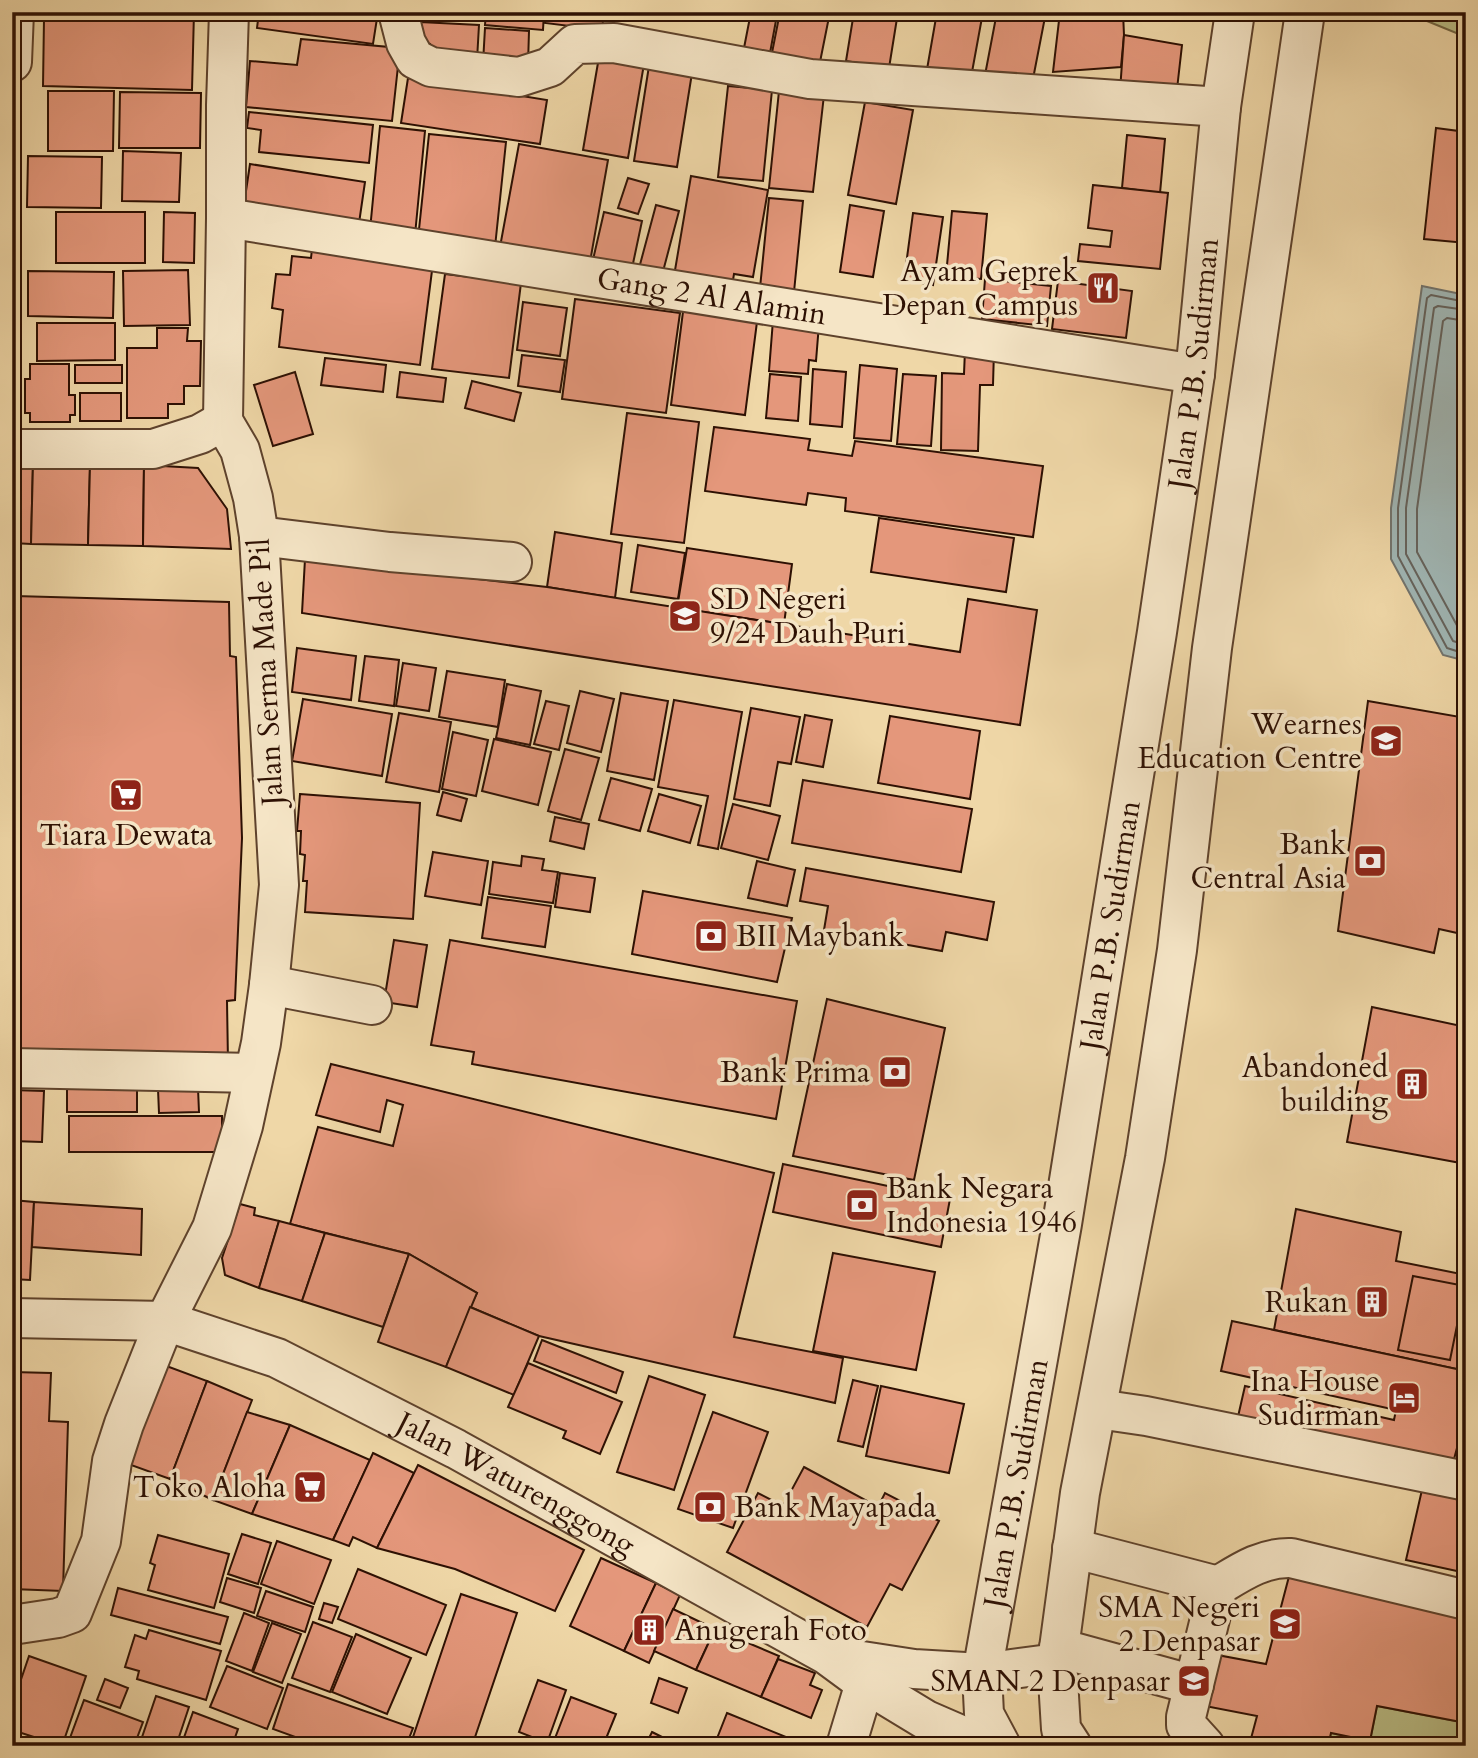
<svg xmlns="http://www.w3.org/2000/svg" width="1478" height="1758" viewBox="0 0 1478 1758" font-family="Cardo,serif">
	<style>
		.green { fill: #babe86; stroke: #746744; stroke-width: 2 }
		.water { fill: #a0b6b4; stroke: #72746d; stroke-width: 2 }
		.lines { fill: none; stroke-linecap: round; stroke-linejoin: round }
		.shore { stroke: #66635c; stroke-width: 2 }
		.building { fill: #e4977b; stroke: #2d1003; stroke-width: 2 }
		.minor-casing { stroke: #5e422c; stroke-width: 42 }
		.minor { stroke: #f5e5c6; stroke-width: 38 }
		.labels { text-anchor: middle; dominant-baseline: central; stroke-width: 7; stroke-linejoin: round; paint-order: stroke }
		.poi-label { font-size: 30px; fill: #2d1003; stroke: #f5e5c6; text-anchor: end }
		.street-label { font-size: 30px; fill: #2d1003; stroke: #f5e5c6 }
	</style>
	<rect width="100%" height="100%" fill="#efd7a7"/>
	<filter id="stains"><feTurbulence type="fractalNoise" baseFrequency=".00286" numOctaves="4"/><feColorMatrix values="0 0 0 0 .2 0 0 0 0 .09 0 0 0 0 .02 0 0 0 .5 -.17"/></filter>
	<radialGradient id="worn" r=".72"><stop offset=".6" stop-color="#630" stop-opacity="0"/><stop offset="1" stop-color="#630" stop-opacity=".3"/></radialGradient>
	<g class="green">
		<polygon points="1405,12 1466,12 1466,37"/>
		<polygon points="1377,1706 1466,1723 1466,1746 1328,1746 1331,1733 1370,1741"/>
	</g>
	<polygon class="water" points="1422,286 1466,295 1466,661 1443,655 1391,559 1391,508"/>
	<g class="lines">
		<g class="shore">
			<polyline points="1466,302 1431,295 1427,298 1398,508 1398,556 1447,648 1466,654"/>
			<polyline points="1466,310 1438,306 1434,308 1406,508 1406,554 1453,641 1466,645"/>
			<polyline points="1466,321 1447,318 1443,321 1417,509 1417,552 1460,631 1466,634"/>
		</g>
	</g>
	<g class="building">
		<polygon points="114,12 194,12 192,90 43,86 44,19 114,21"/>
		<polygon points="259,12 378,12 373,44 257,28"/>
		<polygon points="486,12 544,12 543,30 485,25"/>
		<polygon points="547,12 604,12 602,30 545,23"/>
		<polygon points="751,12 777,15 770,53 744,48"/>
		<polygon points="780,12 830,12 817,77 769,68"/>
		<polygon points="854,12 898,12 889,68 846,61"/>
		<polygon points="937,12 983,12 970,83 926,75"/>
		<polygon points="997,12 1046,12 1032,84 985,75"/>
		<polygon points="1060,12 1123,12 1124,35 1121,67 1053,72"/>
		<polygon points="420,22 479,25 477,60 429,57 430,44 418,43"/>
		<polygon points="485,28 529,31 528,65 483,63"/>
		<polygon points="1124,35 1182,45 1176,98 1120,91"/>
		<polygon points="301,39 400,48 392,121 246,107 250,61 297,65"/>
		<polygon points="599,57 644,64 628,158 583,150"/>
		<polygon points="649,66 692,73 677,167 634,161"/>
		<polygon points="408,78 547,100 540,144 401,123"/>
		<polygon points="728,86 772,90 763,181 718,177"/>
		<polygon points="48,91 114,91 113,151 48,151"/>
		<polygon points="779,91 824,95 813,192 769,188"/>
		<polygon points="120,92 201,93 200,148 119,148"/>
		<polygon points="865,102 913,110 896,204 848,195"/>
		<polygon points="249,112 373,125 369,163 259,152 261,130 247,128"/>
		<polygon points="380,126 425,131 415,235 370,230"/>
		<polygon points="1436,128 1466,132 1466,243 1424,239"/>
		<polygon points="429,134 506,142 495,247 418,239"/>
		<polygon points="1127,135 1165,139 1160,193 1122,188"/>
		<polygon points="519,144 608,160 590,262 500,247"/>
		<polygon points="123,151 181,153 179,202 122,201"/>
		<polygon points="28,156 102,157 101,208 27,207"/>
		<polygon points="250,164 365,182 358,230 243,211"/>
		<polygon points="691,176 768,190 753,277 734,274 731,292 673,282"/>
		<polygon points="628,178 649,184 638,214 618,208"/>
		<polygon points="1093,185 1168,193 1160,269 1078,261 1080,244 1110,247 1112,231 1088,228"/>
		<polygon points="769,198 803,201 794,292 760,288"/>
		<polygon points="656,205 679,211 661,279 638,272"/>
		<polygon points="850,205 884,211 873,277 840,272"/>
		<polygon points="952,211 987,214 981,279 946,276"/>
		<rect x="56" y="212" width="89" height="51"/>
		<polygon points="164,212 195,213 194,263 163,262"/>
		<polygon points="604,212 642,221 631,273 592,264"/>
		<polygon points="913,213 943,217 933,285 904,280"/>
		<polygon points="313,240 434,255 420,365 279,347 283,310 272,308 276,274 290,275 292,256 311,258"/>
		<polygon points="188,270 190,325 124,326 123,271"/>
		<polygon points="28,271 114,272 113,318 28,316"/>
		<polygon points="445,274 521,283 509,378 432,369"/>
		<polygon points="985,279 1051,286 1047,326 982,319"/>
		<polygon points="1058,281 1132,291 1126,338 1052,329"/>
		<polygon points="575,299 680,313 666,413 562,399"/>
		<polygon points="523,302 567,308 560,356 517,350"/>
		<polygon points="684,304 758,314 745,415 671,405"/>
		<polygon points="773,320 819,324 816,361 809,360 808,374 769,371"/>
		<polygon points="37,323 115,323 115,360 37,361"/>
		<polygon points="157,328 188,328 187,341 201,341 200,386 184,386 184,404 168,404 168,418 127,418 127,348 157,348"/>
		<polygon points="965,350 994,350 993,385 980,385 978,451 941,450 942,373 964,374"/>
		<polygon points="522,355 565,360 560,392 518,386"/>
		<polygon points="325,358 386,365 383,392 321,385"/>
		<polygon points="30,364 69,364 69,395 75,395 75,415 70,415 70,422 30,422 30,413 25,413 25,379 30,379"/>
		<rect x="75" y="365" width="47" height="18"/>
		<polygon points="860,365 897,369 891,441 854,438"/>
		<polygon points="813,369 846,372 842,427 810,424"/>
		<polygon points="295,372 313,434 273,446 254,385"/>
		<polygon points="400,372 446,378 443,402 397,397"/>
		<polygon points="770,374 801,377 798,421 766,418"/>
		<polygon points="903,374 936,376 931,446 897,444"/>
		<polygon points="472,381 521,393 514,421 465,408"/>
		<rect x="80" y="393" width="41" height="28"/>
		<polygon points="627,413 699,422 684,543 611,534"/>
		<polygon points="714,427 810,439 808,450 852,456 855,441 1043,466 1033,537 845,511 846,498 808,493 806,505 705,491"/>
		<polygon points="12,457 33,463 31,544 12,543"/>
		<polygon points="33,463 90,465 88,545 31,544"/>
		<polygon points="90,465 144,465 143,546 88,545"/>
		<polygon points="144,465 198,468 227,509 231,549 143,546"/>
		<polygon points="879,518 1014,538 1006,592 871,572"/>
		<polygon points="555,532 622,543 615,598 547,587"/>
		<polygon points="638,545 685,553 678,599 631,592"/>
		<polygon points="687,548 792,564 784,624 677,608"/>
		<polygon points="305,559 547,587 960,652 968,599 1037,610 1020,725 302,613"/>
		<polygon points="15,596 229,602 230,656 236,657 242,838 235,1000 227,1001 228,1062 12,1062 12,752"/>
		<polygon points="297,648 356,656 351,700 292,692"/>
		<polygon points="365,656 399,660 394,706 359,701"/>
		<polygon points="403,663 436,668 429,711 396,706"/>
		<polygon points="447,671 505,680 498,727 439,717"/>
		<polygon points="507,684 541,691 530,745 496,738"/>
		<polygon points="580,691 614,699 601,752 567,743"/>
		<polygon points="621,693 668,701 654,780 607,771"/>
		<polygon points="303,699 392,714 382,776 292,761"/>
		<polygon points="674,700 742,712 718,849 698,845 708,796 658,787"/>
		<polygon points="546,701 569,706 559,750 534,744"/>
		<polygon points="1368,701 1466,718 1466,935 1439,929 1434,953 1338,931"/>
		<polygon points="751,708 800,717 791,764 778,762 770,806 734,799"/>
		<polygon points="399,713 451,722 439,792 386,782"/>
		<polygon points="805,715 832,720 823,767 796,762"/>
		<polygon points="890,716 980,731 970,799 878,783"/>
		<polygon points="453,732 488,740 476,796 442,789"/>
		<polygon points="494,739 551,752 538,805 482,791"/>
		<polygon points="565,749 599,758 581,820 548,811"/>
		<polygon points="611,778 652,789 640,831 599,820"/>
		<polygon points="803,780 972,809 961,872 792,843"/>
		<polygon points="443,792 467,799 461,821 437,815"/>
		<polygon points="300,794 420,803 413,919 305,912 307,881 303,881 305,855 300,854 301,831 297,831"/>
		<polygon points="659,794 701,806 690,843 648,831"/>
		<polygon points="733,804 780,816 768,860 721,848"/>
		<polygon points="555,817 589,824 584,849 550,841"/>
		<polygon points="433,852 488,861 481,905 425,896"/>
		<polygon points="522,856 544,859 542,870 558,872 553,903 489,894 493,862 521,866"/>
		<polygon points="757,861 795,870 787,906 748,898"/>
		<polygon points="806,868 994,902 987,940 946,932 942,951 824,930 828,906 800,901"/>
		<polygon points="560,873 595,878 590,912 555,907"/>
		<polygon points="643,891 792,918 777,982 632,954"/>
		<polygon points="488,897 551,906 545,947 482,938"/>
		<polygon points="394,940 427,945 417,1007 384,1002"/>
		<polygon points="450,940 797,1001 776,1119 472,1064 474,1052 431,1045"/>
		<polygon points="827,999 945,1028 914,1180 793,1156"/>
		<polygon points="1372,1007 1466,1027 1466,1164 1347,1142"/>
		<polygon points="331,1064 774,1173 734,1337 843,1358 835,1403 539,1336 470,1307 477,1293 409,1254 290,1224 318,1127 393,1146 403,1105 387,1100 380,1132 316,1115"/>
		<rect x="67" y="1080" width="70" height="32"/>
		<polygon points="198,1088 199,1112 159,1113 158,1089"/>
		<polygon points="12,1090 44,1091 42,1142 12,1141"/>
		<rect x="69" y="1116" width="153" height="36"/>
		<polygon points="783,1164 950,1199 941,1247 773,1212"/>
		<polygon points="12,1200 34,1202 30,1280 12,1279"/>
		<polygon points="34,1202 142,1209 141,1255 32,1247"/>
		<polygon points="240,1204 255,1208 254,1215 279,1221 259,1288 225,1275 222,1258"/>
		<polygon points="1296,1209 1401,1232 1396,1261 1466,1275 1466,1371 1274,1330"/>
		<polygon points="279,1221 325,1233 302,1301 259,1288"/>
		<polygon points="325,1233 409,1254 383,1327 302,1301"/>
		<polygon points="833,1253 935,1272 916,1370 813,1351"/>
		<polygon points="409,1254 477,1293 446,1367 378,1342"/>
		<polygon points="1413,1276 1465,1286 1450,1360 1398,1350"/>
		<polygon points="470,1307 539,1336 514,1395 446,1367"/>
		<polygon points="1232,1321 1466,1371 1466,1415 1451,1470 1237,1421 1245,1386 1394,1420 1396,1410 1221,1371"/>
		<polygon points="542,1340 623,1372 616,1393 534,1361"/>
		<polygon points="153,1361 207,1381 170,1479 117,1460"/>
		<polygon points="528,1363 622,1402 600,1454 563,1438 566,1431 508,1407"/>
		<polygon points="12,1372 51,1373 49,1421 68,1422 63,1591 12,1589"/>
		<polygon points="649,1376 705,1395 674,1490 617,1472"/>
		<polygon points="853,1380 878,1386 863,1447 838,1441"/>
		<polygon points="207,1381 252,1400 213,1500 170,1479"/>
		<polygon points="881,1386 964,1404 949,1473 866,1456"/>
		<polygon points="247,1412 290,1425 252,1514 213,1500"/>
		<polygon points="713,1412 768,1432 733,1528 678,1509"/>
		<polygon points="290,1425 370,1460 333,1540 252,1514"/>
		<polygon points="373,1453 414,1473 377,1548 353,1537 349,1546 333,1540"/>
		<polygon points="418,1465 584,1550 555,1611 455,1569 377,1548"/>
		<polygon points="804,1467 878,1507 885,1493 939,1521 902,1590 890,1584 867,1627 727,1552 758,1493 783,1506"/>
		<polygon points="1424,1481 1466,1491 1466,1573 1406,1560"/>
		<polygon points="242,1534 271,1543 258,1584 228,1574"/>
		<polygon points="158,1535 229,1554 214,1608 148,1590 155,1565 150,1563"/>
		<polygon points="277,1541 331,1560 314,1604 261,1584"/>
		<polygon points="601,1558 656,1583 624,1651 570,1626"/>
		<polygon points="1292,1565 1466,1606 1466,1723 1377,1706 1370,1741 1331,1733 1328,1746 1249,1746 1257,1716 1205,1706 1217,1655 1266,1664"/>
		<polygon points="358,1569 446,1605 426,1655 338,1619"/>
		<polygon points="227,1578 261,1588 254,1613 220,1602"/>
		<polygon points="656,1583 680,1595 649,1663 624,1651"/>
		<polygon points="118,1588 228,1617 220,1644 111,1615"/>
		<polygon points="266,1591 313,1607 305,1632 257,1616"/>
		<polygon points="461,1594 517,1613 472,1746 410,1746"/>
		<polygon points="324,1603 338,1607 332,1623 319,1619"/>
		<polygon points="673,1609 715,1629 696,1670 654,1651"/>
		<polygon points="244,1613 269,1623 252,1671 226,1661"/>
		<polygon points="313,1622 352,1637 330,1692 292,1678"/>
		<polygon points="272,1623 301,1634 282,1683 253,1672"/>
		<polygon points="715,1629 779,1656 761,1697 696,1670"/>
		<polygon points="149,1630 221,1651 206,1700 137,1679 139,1671 125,1667 135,1635 146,1639"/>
		<polygon points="356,1634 411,1658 387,1714 332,1692"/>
		<polygon points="29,1656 86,1676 62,1746 12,1730 12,1706"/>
		<polygon points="778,1659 815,1673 810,1685 822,1690 811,1718 761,1697"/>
		<polygon points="227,1666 283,1688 267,1729 210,1707"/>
		<polygon points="659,1678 687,1688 678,1713 651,1703"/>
		<polygon points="105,1679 128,1688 120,1708 97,1700"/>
		<polygon points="538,1680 566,1690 547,1743 519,1732"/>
		<polygon points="288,1684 413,1728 406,1746 320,1746 273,1729"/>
		<polygon points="156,1696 189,1707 176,1746 139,1746"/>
		<polygon points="571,1697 616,1714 603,1746 552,1746"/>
		<polygon points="84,1700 143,1722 134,1746 67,1746"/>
		<polygon points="193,1712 238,1729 232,1746 181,1746"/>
		<polygon points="727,1713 791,1739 788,1746 714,1746"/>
		<polygon points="652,1732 680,1746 645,1746"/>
	</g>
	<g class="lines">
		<defs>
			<g id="minor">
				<polyline points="398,12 406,43 415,59 431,67 519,77 550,67 575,44 614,43 810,79 1221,107"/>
				<polyline points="12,62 14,12"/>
				<path id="s1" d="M 226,218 L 1195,374"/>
				<polyline points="12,449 153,449 200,434 223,421"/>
				<polyline points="259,536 390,552 512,562"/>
				<polyline points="269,985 372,1005"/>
				<polyline points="12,1068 254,1073"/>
				<path id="s2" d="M 12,1318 L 165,1321 L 277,1358 L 456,1449 L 827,1655 L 865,1683 L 926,1720 L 986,1746"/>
				<polyline points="1098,1409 1146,1416 1466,1481"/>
				<polyline points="1072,1548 1218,1586"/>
				<polyline points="12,1625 58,1618 72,1613 101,1541 112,1461 124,1424 165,1321 212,1228 243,1126 261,1043 269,985 279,885 259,536 253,498 240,450 223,421 226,218 226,105 229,12"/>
				<polyline points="1059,1648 1194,1685"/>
				<polyline points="836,1657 914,1669 982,1673 1057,1663"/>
				<polyline points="846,1746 865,1683"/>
				<path id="s3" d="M 1001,1746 L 984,1714 L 982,1673 L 1062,1224 L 1157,632 L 1195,374 L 1221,107 L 1235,12"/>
				<polyline points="1072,1746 1061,1729 1057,1663 1080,1493 1145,1158 1177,950 1212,648 1305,12"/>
				<path d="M 1205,1746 L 1186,1725 L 1186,1717 L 1218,1586 C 1241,1572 1263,1557 1291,1558 L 1466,1600"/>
			</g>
		</defs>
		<use href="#minor" class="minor-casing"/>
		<use href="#minor" class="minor"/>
	</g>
	<defs>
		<symbol id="restaurant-square" viewBox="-11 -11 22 22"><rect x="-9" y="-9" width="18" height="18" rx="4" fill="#8f2418" stroke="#f5e5c6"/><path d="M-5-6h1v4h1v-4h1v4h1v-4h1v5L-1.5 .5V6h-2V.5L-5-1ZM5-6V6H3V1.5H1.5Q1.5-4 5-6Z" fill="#fff"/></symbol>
		<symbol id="school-square" viewBox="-11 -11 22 22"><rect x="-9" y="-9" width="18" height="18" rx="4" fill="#8f2418" stroke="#f5e5c6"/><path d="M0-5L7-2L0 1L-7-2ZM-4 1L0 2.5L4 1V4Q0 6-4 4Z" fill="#fff"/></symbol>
		<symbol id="university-square" viewBox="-11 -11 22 22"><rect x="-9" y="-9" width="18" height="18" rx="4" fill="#8f2418" stroke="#f5e5c6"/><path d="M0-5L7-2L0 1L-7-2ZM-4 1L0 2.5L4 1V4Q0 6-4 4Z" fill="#fff"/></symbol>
		<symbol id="supermarket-square" viewBox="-11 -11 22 22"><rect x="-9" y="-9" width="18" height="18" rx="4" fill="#8f2418" stroke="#f5e5c6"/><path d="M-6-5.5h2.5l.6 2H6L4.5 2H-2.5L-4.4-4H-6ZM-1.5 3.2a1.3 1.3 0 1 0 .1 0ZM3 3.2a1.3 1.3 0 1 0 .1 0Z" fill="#fff"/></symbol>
		<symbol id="bank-square" viewBox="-11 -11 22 22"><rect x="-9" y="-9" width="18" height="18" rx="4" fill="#8f2418" stroke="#f5e5c6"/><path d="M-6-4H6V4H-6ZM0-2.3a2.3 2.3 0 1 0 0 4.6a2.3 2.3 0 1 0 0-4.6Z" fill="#fff"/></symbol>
		<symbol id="building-square" viewBox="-11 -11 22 22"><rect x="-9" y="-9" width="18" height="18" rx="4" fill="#8f2418" stroke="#f5e5c6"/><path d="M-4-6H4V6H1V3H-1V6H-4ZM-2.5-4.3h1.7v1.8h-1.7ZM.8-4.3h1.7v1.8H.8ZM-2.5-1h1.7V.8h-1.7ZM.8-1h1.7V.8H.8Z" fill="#fff"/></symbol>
		<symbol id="hotel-square" viewBox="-11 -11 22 22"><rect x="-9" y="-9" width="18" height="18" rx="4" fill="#8f2418" stroke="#f5e5c6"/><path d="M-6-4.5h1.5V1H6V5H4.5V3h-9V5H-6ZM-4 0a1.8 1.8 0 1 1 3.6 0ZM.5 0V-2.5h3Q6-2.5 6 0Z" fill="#fff"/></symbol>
	</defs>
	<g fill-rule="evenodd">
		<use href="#restaurant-square" x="1084" y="269" width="38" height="38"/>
		<use href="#school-square" x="666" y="597" width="38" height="38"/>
		<use href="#university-square" x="1367" y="722" width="38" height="38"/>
		<use href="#supermarket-square" x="107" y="776" width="38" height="38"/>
		<use href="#bank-square" x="1351" y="842" width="38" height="38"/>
		<use href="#bank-square" x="692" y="917" width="38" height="38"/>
		<use href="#bank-square" x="876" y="1053" width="38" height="38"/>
		<use href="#building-square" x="1393" y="1065" width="38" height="38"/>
		<use href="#bank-square" x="843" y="1186" width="38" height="38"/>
		<use href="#building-square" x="1353" y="1283" width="38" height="38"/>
		<use href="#hotel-square" x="1385" y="1379" width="38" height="38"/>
		<use href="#supermarket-square" x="291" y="1468" width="38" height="38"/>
		<use href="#bank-square" x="691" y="1488" width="38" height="38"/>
		<use href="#school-square" x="1266" y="1605" width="38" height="38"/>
		<use href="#building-square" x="630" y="1611" width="38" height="38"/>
		<use href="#school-square" x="1175" y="1662" width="38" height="38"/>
	</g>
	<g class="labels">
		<g class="poi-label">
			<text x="1078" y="271">Ayam Geprek<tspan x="1078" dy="34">Depan Campus</tspan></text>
			<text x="710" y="599" text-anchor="start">SD Negeri<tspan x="710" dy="34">9/24 Dauh Puri</tspan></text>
			<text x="1362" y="724">Wearnes<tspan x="1362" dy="34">Education Centre</tspan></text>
			<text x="126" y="835" text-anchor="middle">Tiara Dewata</text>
			<text x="1346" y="844">Bank<tspan x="1346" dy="34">Central Asia</tspan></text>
			<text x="736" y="936" text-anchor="start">BII Maybank</text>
			<text x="1388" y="1067">Abandoned<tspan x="1388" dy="34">building</tspan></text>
			<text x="870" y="1072">Bank Prima</text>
			<text x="886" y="1188" text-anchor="start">Bank Negara<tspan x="886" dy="34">Indonesia 1946</tspan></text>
			<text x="1348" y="1302">Rukan</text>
			<text x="1380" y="1381">Ina House<tspan x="1380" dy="34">Sudirman</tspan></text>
			<text x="286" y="1487">Toko Aloha</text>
			<text x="734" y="1507" text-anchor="start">Bank Mayapada</text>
			<text x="1260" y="1607">SMA Negeri<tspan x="1260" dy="34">2 Denpasar</tspan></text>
			<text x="674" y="1630" text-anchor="start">Anugerah Foto</text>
			<text x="1170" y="1681">SMAN 2 Denpasar</text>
		</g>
		<g class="street-label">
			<text stroke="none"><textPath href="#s1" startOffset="492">Gang 2 Al Alamin</textPath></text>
			<text stroke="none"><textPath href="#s3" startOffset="1404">Jalan P.B. Sudirman</textPath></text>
			<text transform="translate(266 672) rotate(-93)">Jalan Serma Made Pil</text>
			<text stroke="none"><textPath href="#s3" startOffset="836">Jalan P.B. Sudirman</textPath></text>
			<text stroke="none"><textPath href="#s3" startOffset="270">Jalan P.B. Sudirman</textPath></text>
			<text stroke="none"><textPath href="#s2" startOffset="541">Jalan Waturenggong</textPath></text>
		</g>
	</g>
	<rect width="1478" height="1758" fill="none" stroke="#efd7a7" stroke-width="42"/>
	<rect x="14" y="14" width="1450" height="1730" fill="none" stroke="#2d1003" stroke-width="3.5"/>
	<rect x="21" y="21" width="1436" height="1716" fill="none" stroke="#2d1003" stroke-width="2"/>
	<rect width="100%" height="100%" filter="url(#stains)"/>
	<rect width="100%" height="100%" fill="url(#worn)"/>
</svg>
